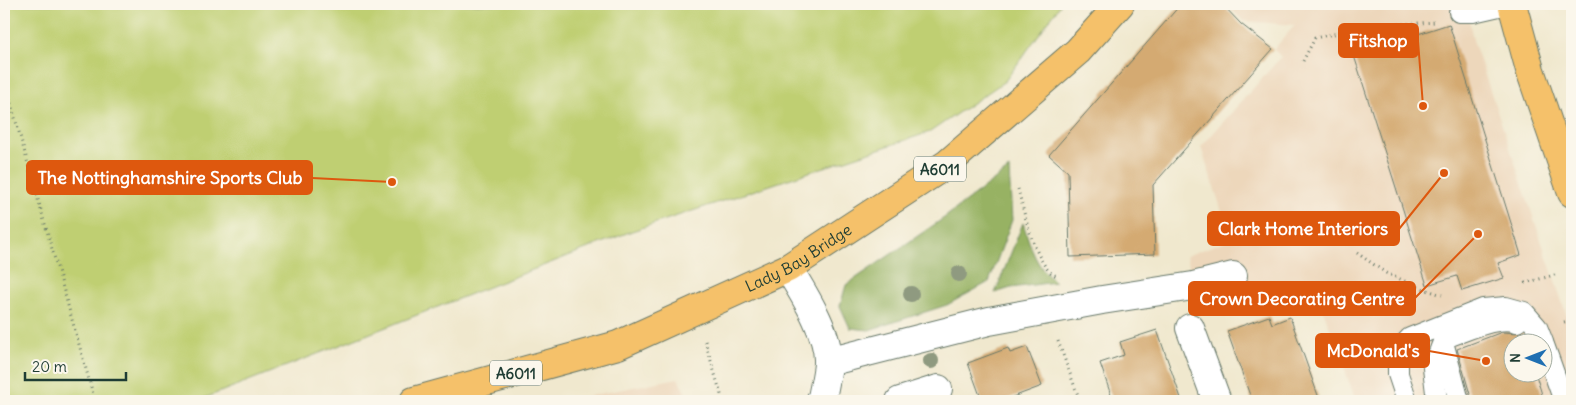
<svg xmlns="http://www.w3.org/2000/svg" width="1576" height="405" viewBox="0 0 1576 405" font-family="Delius,sans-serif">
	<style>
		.built { fill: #edd7bb; fill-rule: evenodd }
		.green { fill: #bfcf72; stroke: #6f8653 }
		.forest { fill: #97b264; stroke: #5b784c }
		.building { fill: #d4aa72 }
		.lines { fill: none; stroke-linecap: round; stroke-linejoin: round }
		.lane-casing { stroke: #68796a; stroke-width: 22 }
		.street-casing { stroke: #68796a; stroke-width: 30 }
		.primary-casing { stroke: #68796a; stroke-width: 30 }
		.highway-casing { stroke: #68796a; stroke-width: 30 }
		.path { stroke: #68796a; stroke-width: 3; stroke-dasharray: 1 4; stroke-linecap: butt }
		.lane { stroke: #fff; stroke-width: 20 }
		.street { stroke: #fff; stroke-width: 28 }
		.primary { stroke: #f5c16b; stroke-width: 28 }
		.highway { stroke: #f5c16b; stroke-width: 28 }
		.tree { fill: #8f9a80 }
		.labels { text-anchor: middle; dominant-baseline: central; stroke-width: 4.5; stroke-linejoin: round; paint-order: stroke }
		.shield { fill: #fbf7ec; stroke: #61756b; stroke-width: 1 }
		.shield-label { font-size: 15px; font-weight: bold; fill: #1f3d34 }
		.street-label { font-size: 16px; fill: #1f3d34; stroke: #fbf7ec }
		.leader { fill: none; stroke: #de580e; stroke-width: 2 }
		.callout-dot { fill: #de580e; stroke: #fbf7ec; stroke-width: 2 }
		.callout { fill: #de580e; stroke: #de580e; stroke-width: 2 }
		.callout-label { font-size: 18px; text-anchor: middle; font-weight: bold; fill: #fff }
	</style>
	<rect width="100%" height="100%" fill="#fbf7ec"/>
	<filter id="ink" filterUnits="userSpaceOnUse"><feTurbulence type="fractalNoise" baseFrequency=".02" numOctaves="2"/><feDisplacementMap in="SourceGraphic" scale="10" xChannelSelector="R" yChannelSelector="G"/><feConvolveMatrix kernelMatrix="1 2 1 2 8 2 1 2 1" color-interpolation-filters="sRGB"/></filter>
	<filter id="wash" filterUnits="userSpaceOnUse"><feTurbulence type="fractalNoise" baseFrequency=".0096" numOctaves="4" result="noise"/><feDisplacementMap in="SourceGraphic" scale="20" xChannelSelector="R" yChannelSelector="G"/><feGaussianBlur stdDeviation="1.12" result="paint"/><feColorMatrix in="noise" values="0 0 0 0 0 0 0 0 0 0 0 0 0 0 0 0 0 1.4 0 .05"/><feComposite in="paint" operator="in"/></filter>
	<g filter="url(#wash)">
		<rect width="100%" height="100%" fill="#f0e8ce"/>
		<g class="built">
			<path d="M 1226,4 L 1466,4 L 1473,40 L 1572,331 L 1572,401 L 1356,401 L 1321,304 L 1204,314 L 1186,256 L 1231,239 L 1201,147 L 1281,57 L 1274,49 L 1295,25 L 1243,21 ZM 1514,342 L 1544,342 L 1544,372 L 1514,372 Z"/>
			<polygon points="678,378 689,401 564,401"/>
		</g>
		<polygon class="green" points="4,4 1061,4 1005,81 930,132 632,231 197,401 4,401"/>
		<g class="forest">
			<polygon points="1009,169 1012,220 989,282 947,305 869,330 850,328 840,306 846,285 944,218"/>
			<path d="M 1023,223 C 1031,247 1034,264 1055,282 L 1011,288 L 995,293 Z"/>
		</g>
		<g id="blocks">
			<g class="building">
				<polygon points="1181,4 1222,4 1241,24 1273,49 1153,185 1155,254 1070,257 1068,172 1049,155"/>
				<polygon points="1449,24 1521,255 1498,263 1504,278 1462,291 1457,276 1427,285 1350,43 1376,34 1418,34"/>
				<polygon points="1269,316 1272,324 1290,317 1320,401 1252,401 1227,331"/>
				<polygon points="1157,330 1182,401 1113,401 1100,363 1124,355 1120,342"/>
				<polygon points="1502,332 1522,333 1525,342 1514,342 1514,372 1535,372 1544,401 1472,401 1457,349"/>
				<polygon points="1027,347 1042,386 1002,401 982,401 968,363 1008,348 1010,353"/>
			</g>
		</g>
	</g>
	<g filter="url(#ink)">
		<use href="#blocks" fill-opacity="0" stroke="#68796a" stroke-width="1"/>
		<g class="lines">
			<defs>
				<g id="lane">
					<polyline points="1459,12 1473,12 1508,4"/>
					<polyline points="1544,345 1564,401"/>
					<polyline points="1407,401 1398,374 1398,351 1410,338 1483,309 1506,307 1524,312 1537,327 1543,342"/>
					<polyline points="1437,401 1433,368 1443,342"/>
					<path d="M 1459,401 L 1443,342 L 1447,337 C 1466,331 1498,315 1517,322"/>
				</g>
				<g id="street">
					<path d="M 788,268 C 803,293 830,334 828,364 C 827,375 824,387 822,398 L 820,401"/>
					<polyline points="1190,328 1217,401"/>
					<polyline points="828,362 989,321 1102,300 1193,286 1233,276"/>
					<polyline points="900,401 938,389"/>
				</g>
				<polyline id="primary" points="1512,4 1530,70 1572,193"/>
				<g id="highway">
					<path id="s1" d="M 414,401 L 618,345 L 788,268 L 947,164 L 1078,51 L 1120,4"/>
				</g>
			</defs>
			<use href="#lane" class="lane-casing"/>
			<use href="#street" class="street-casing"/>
			<use href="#primary" class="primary-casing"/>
			<use href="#highway" class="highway-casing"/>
			<g class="path">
				<polyline points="1303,61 1315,38 1371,26 1435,22"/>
				<polyline points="4,79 95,401"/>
				<path d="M 1018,189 C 1023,208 1036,270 1057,276"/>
				<polyline points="1357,253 1386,273 1421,288 1442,295"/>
				<polyline points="1525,283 1558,274"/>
				<polyline points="1564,322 1572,320"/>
				<polyline points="705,341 723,401"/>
				<polyline points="1058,341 1080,401"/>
			</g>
			<use href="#lane" class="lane"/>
			<use href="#street" class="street"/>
			<use href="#primary" class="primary"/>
			<use href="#highway" class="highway"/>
		</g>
		<g class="tree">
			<circle cx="959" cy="274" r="8"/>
			<circle cx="911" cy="294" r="8"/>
			<circle cx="931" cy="361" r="8"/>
		</g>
	</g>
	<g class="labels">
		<g class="shield">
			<rect x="914" y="156.5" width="52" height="25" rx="4"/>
			<rect x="490" y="360.5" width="52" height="25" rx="4"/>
		</g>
		<g class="shield-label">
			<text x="940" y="169">A6011</text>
			<text x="516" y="373">A6011</text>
		</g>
		<g class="street-label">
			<text stroke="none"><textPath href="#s1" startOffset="412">Lady Bay Bridge</textPath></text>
		</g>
	</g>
	<path class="leader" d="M1423 106L1418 41M392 182L312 178M1444 173L1399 229M1478 234L1415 298M1486 361L1429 351"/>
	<g class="callout-dot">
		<circle cx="1423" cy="106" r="5"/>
		<circle cx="392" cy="182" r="5"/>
		<circle cx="1444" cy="173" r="5"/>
		<circle cx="1478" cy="234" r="5"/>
		<circle cx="1486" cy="361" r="5"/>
	</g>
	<g class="callout">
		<rect x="1339" y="24" width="79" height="33" rx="5"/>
		<rect x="27" y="161" width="285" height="33" rx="5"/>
		<rect x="1208" y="212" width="191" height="33" rx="5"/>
		<rect x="1189" y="282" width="226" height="33" rx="5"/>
		<rect x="1316" y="334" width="113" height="33" rx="5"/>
	</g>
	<g class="callout-label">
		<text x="1378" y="47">Fitshop</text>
		<text x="170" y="184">The Nottinghamshire Sports Club</text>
		<text x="1303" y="235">Clark Home Interiors</text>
		<text x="1302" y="305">Crown Decorating Centre</text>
		<text x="1373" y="357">McDonald's</text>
	</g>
	<rect width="1576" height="405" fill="none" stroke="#fbf7ec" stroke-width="20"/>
	<g transform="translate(1528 358) rotate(270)"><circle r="24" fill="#fbf7ec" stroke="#a3ada2"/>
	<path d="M0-4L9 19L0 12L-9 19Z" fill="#1f6fb2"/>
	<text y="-8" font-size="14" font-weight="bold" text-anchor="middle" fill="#1f3d34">N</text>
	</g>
	<path d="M25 372v8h101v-8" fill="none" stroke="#1f3d34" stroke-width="2.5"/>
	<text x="32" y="372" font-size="15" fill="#1f3d34" stroke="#fbf7ec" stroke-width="4" paint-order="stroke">20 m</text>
</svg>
